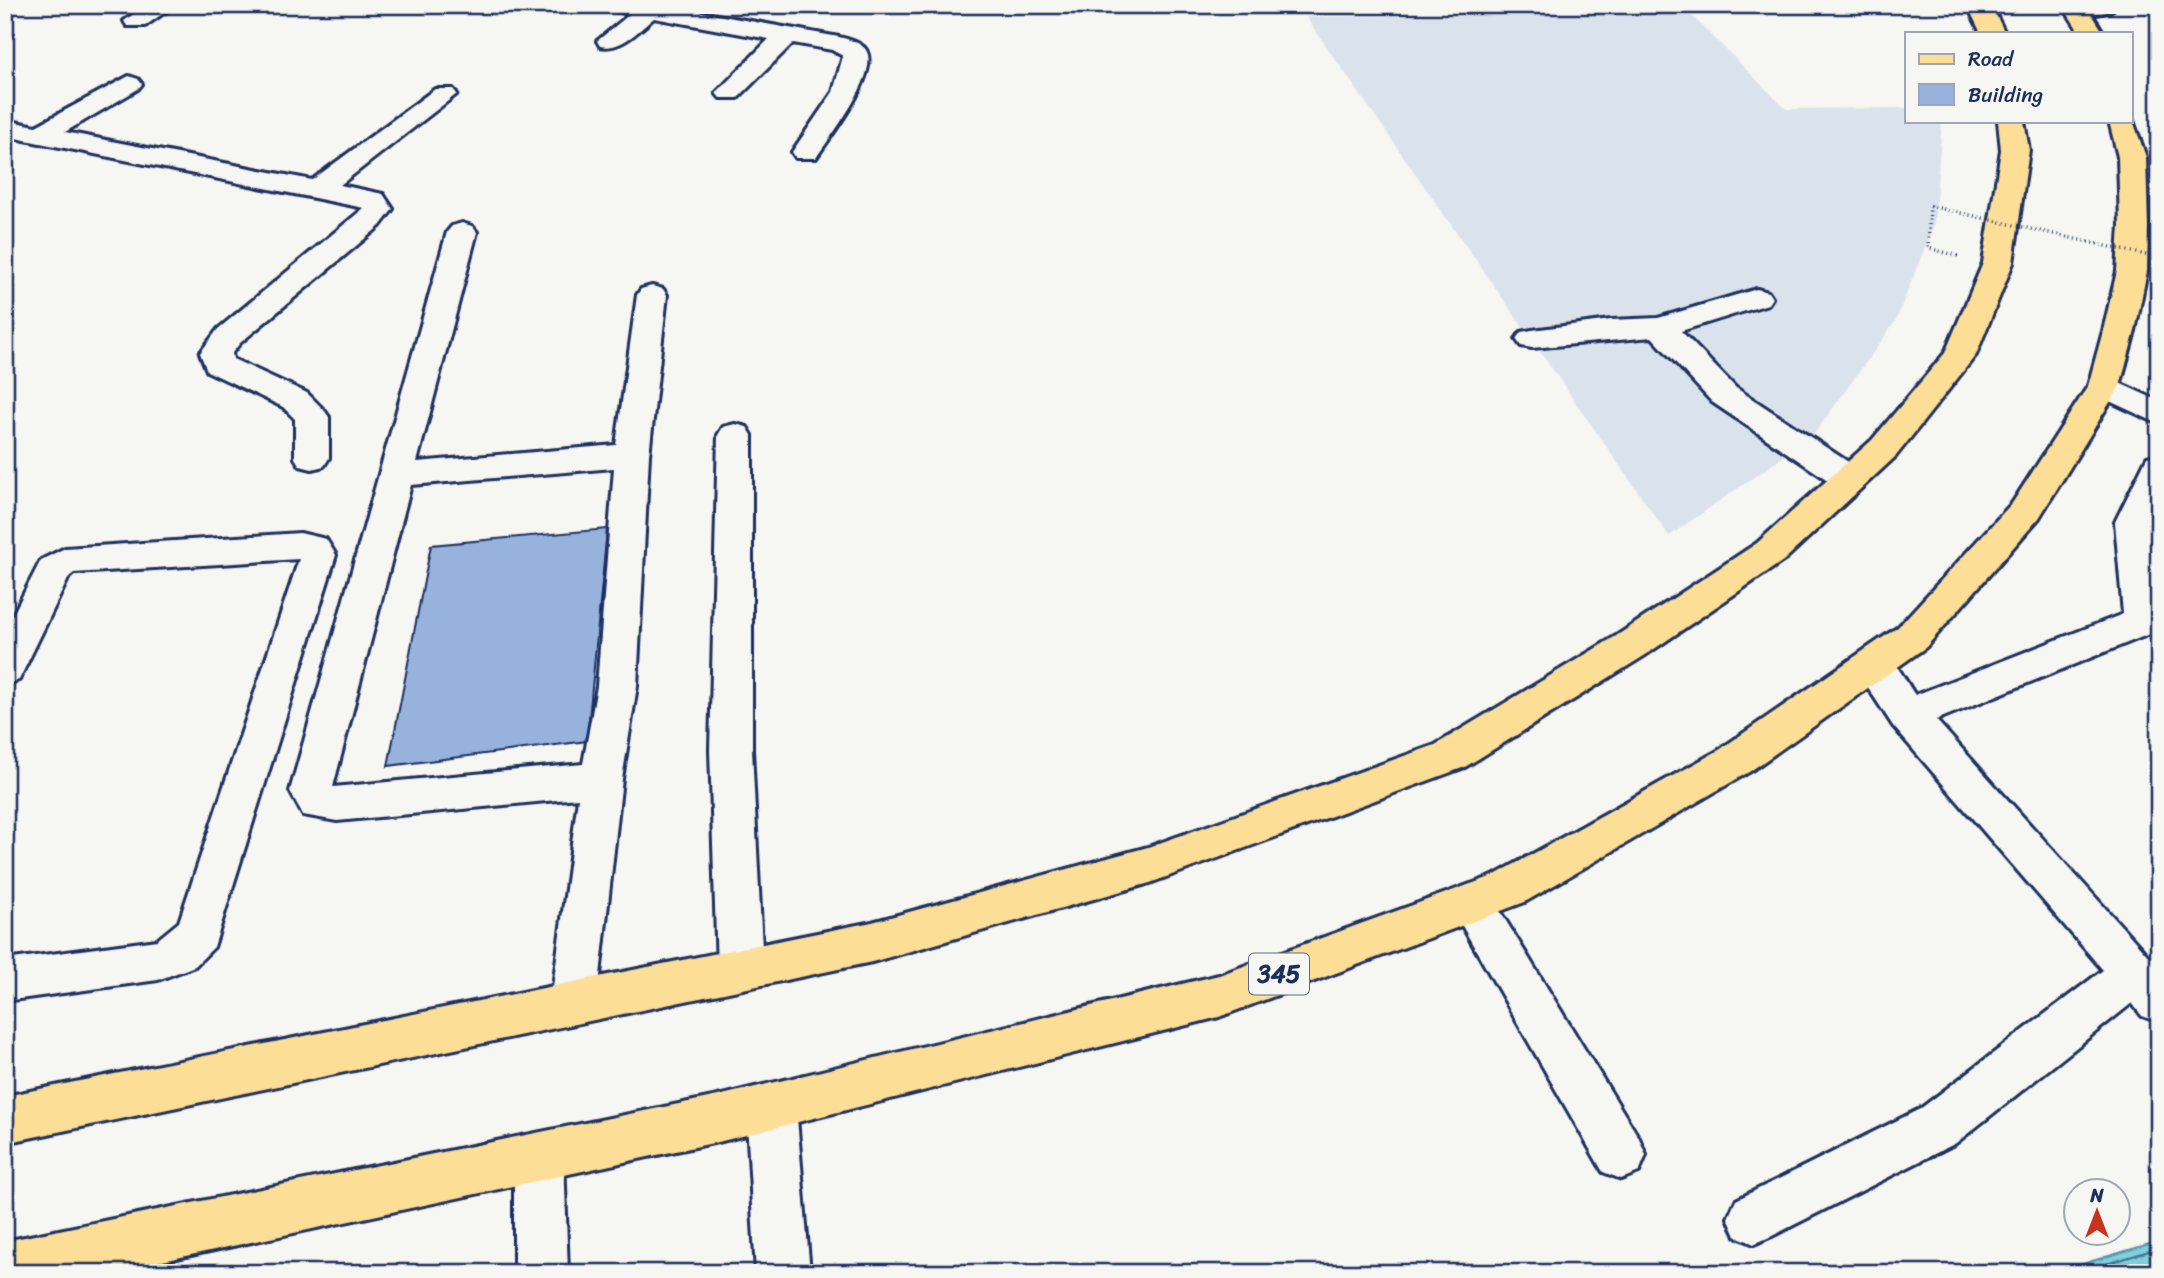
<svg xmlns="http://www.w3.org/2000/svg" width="2164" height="1278" viewBox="0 0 2164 1278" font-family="Sriracha,sans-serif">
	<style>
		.built { fill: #dae2ec }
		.water { fill: #80d0dc; stroke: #5890aa; stroke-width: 2 }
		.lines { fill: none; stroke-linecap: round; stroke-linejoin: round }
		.shore { stroke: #436f90; stroke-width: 2 }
		.building { fill: #98b2de; stroke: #1b2f5e; stroke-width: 2 }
		.minor-casing { stroke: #1b2f5e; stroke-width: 6 }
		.major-casing { stroke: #1b2f5e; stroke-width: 6 }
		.path { stroke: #1b2f5e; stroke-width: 3.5; stroke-dasharray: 1 3.5; stroke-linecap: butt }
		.minor { fill: #f6f6f2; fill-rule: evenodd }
		.major { fill: #fcde96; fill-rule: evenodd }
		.path-bridge { stroke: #1b2f5e; stroke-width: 3.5; stroke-dasharray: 1 3.5; stroke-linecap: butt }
		.labels { text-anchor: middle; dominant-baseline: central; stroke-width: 5; stroke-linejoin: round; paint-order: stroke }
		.shield { fill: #f6f6f2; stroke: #5d6b8a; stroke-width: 2 }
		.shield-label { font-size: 24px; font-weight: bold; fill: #1b2f5e }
	</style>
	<rect width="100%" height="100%" fill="#f6f6f2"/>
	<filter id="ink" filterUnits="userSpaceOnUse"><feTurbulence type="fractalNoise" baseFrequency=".0143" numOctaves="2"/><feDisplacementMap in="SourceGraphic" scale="14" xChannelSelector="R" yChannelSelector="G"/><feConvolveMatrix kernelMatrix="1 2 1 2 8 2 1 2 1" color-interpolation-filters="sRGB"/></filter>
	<g filter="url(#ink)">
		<polygon class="built" points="1690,14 1786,109 1907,108 1907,121 1942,121 1934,225 1895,322 1812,437 1669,536 1306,17"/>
		<polygon class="water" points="2159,1241 2159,1273 2052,1273"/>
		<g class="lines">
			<polyline class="shore" points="2077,1273 2159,1248"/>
		</g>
		<polygon class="building" points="607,529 587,741 388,766 431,545"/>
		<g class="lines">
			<defs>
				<g id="minor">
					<polygon points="146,5 175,5 145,26 127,26 124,21"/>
					<path d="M 608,5 L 662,5 L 839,37 C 847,39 864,43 867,52 C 878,76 829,138 816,158 L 796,158 L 792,152 L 833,92 L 843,56 L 832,50 L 793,43 L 738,98 L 720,98 L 716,93 L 769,39 L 654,18 C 639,30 621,51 600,46 L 597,41 L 630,14 L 612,10 Z"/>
					<path d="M 2063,5 L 2118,5 C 2109,17 2079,15 2066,12 Z"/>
					<polygon points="129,76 138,79 142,84 138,89 65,132 312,180 435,89 453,89 457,94 340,185 383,194 393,209 380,226 240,343 232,353 233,359 307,393 324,410 329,417 329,458 324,466 312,469 300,466 295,458 295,419 283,407 207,371 200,353 218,329 364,208 5,136 5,120 36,126"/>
					<path d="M 462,223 L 472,226 L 477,232 L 417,462 L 616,445 L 637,295 L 641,289 L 652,286 L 663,289 L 667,295 L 649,455 L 637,686 L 622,779 L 597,1002 L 591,1017 L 574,1023 L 557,1017 L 551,1002 L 578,798 L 337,821 L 303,815 L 290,791 L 447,232 L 452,226 ZM 614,468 L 597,686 L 583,764 L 333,787 L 411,485 Z"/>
					<polygon points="1757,289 1768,292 1772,298 1768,304 1681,331 1736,388 1862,471 1867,479 1862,487 1850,490 1838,487 1712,402 1652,337 1532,348 1521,346 1516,339 1521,332 1532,330 1611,320 1658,318"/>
					<polygon points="2104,376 2159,401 2159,424 2092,393 2088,386 2092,379"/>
					<polygon points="735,424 747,427 752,435 752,750 763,969 756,983 740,989 724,983 717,969 710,750 718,435 723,427"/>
					<path d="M 2159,454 L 2159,504 L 2151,522 L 2159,592 L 2159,634 L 2147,635 L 1936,720 L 2159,968 L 2159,1022 L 2142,1016 L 2132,1003 L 1956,1143 L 1772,1236 L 1754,1244 L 1736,1236 L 1728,1218 L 1736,1200 L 1920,1109 L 2103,970 L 1893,726 L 1853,664 L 1859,654 C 1892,644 1899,672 1915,695 L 2123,614 L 2115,522 L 2147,457 Z"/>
					<polygon points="300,533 326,539 336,555 214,947 195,966 158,980 5,1001 5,960 157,940 179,922 299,559 74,573 69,577 19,680 5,685 5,630 41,560 65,548"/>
					<polygon points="1471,884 1487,890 1639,1138 1646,1155 1639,1172 1621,1179 1603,1172 1449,903 1455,890"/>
					<polygon points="771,1083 788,1090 796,1106 810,1273 756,1273 746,1106 754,1090"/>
					<polygon points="539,1133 557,1140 564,1157 568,1273 514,1273 514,1157 521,1140"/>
				</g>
				<g id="major">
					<polygon points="1967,5 1991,5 2005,33 1981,33"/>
					<polygon points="2062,5 2086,5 2104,33 2080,33"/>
					<polygon points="2131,115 2146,157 2148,226 2147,271 2135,331 2120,386 2039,518 1926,647 1749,772 1525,902 1219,1017 718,1142 107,1273 5,1273 5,1241 718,1096 1219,975 1493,876 1719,750 1898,627 2013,502 2088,386 2103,331 2117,271 2120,226 2118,157 2109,121 2131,121"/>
					<polygon points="1998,121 2024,121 2029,150 2013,263 1976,355 1896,456 1783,561 1644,656 1465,767 1150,883 872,962 5,1143 5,1096 872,922 1148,847 1435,745 1616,636 1757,543 1872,440 1945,353 1983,263 2001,150"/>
				</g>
			</defs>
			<use href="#minor" class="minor-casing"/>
			<use href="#major" class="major-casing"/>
			<polyline class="path" points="1930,206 1928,248 1958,256"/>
			<use href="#minor" class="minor"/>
			<use href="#major" class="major"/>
			<polyline class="path-bridge" points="1930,206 2159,258"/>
		</g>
	</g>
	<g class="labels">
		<rect class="shield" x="1249" y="953.5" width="60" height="41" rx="5"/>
		<g class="shield-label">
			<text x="1279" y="974">345</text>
		</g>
	</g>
	<rect width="2164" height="1278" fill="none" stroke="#f6f6f2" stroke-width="28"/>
	<rect x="14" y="14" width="2136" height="1250" fill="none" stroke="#1b2f5e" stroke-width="2.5" filter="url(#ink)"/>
	<rect x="1905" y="32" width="228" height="91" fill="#f6f6f2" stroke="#9ea6b7" stroke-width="2"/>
	<rect x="1919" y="54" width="35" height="10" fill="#fcde96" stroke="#9ea6b7" stroke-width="2"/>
	<text x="1968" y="66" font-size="21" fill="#1b2f5e">Road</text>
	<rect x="1919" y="84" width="35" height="21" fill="#98b2de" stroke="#9ea6b7" stroke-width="2"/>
	<text x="1968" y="102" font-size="21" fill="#1b2f5e">Building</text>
	<g transform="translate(2097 1212)"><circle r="33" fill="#f6f6f2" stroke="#9ea6b7" stroke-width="2"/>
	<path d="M0-5L12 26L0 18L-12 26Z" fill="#c8321e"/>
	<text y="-10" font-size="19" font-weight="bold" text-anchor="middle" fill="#1b2f5e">N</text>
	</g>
</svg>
